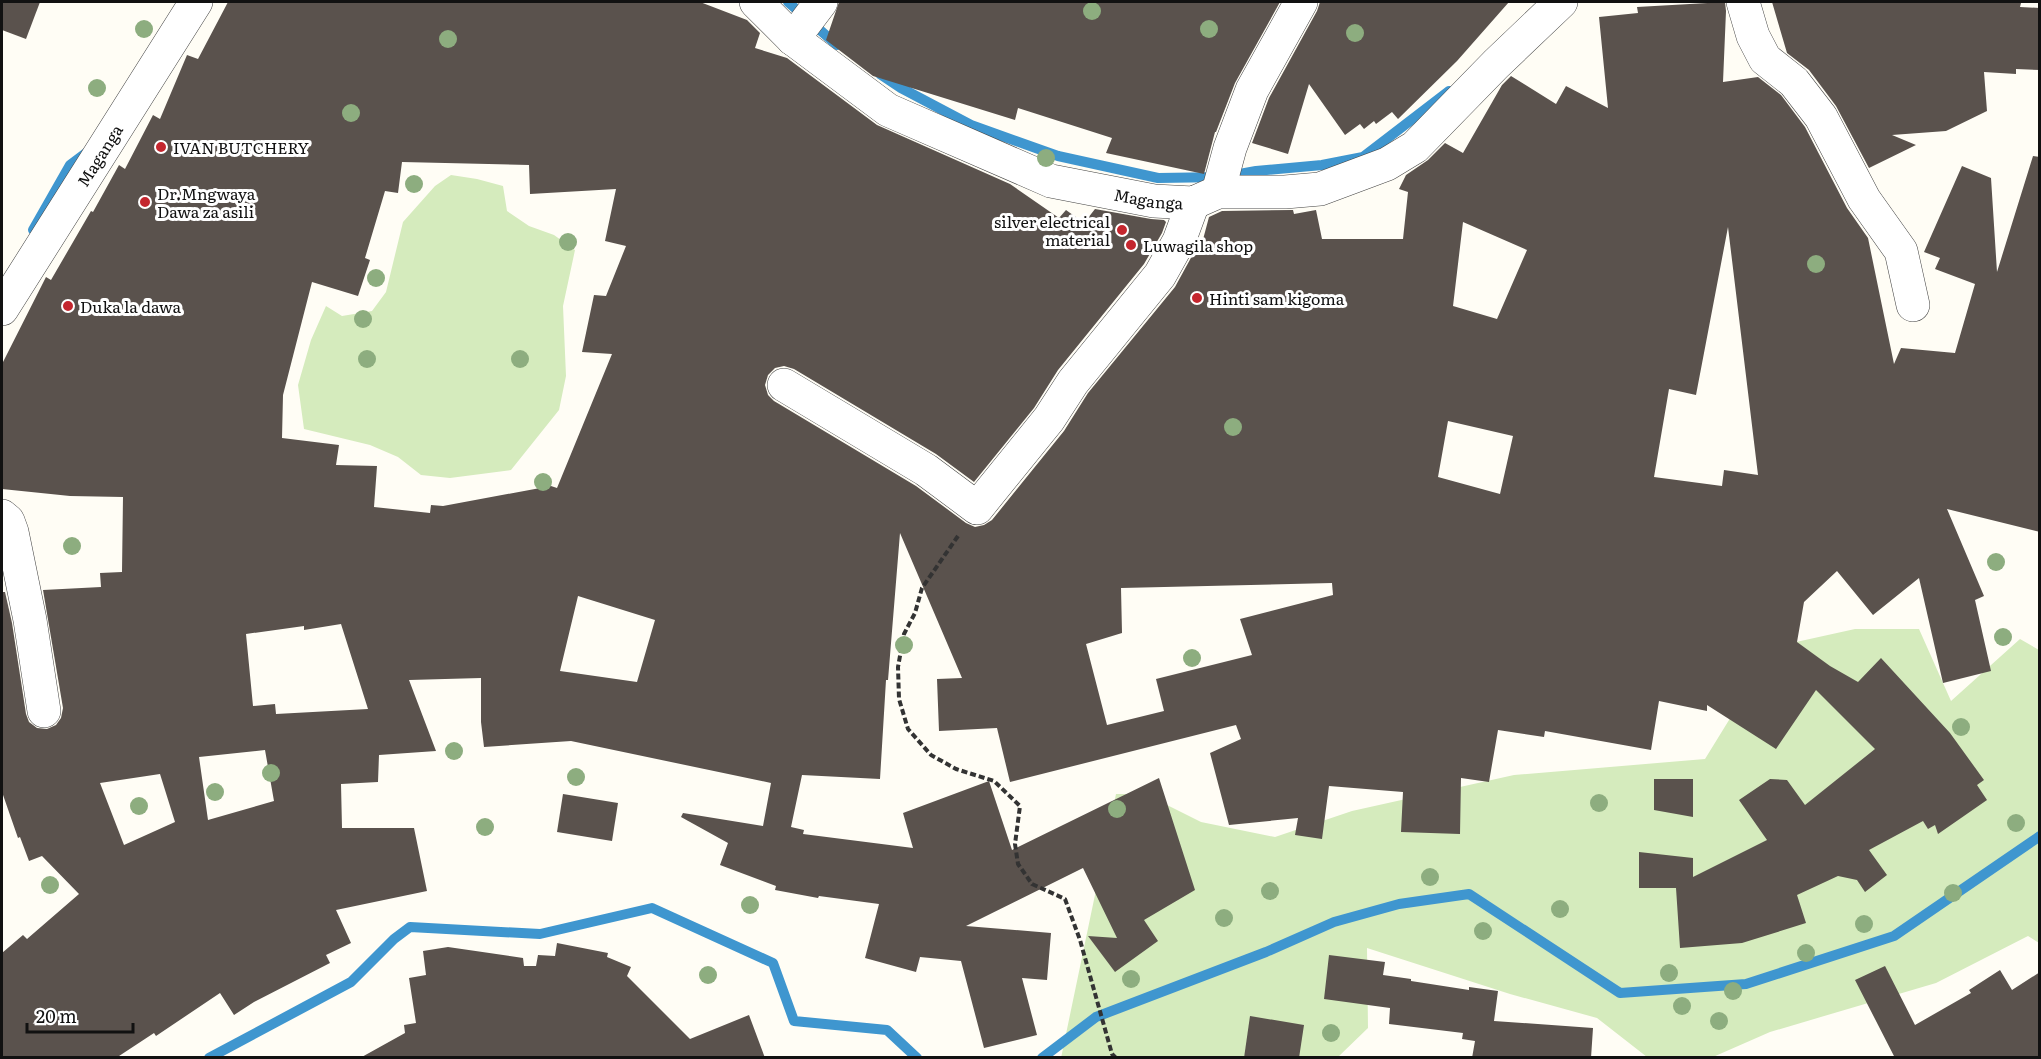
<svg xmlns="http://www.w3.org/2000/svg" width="2041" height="1059" viewBox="0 0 2041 1059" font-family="Literata,serif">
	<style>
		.green { fill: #d5ebbd }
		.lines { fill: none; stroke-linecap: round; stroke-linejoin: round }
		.stream { stroke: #3f96cf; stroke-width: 10 }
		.building { fill: #5a524d; fill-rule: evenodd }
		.minor-casing { stroke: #444; stroke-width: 34 }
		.path { stroke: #333; stroke-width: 4; stroke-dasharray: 6 3; stroke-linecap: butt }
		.minor { stroke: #fff; stroke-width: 33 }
		.tree { fill: #8dad7f }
		.poi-dot { fill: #c4262e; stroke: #fff; stroke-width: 2 }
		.labels { text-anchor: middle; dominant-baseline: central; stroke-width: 6; stroke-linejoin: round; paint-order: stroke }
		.poi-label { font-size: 16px; fill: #111; stroke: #fff; text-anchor: start }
		.street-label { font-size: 16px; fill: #111; stroke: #fff }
	</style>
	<rect width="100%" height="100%" fill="#fffdf5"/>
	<g class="green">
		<polygon points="451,175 477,179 503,186 507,211 529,226 554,235 575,250 563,306 566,376 559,410 511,470 450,478 421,475 398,457 370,445 304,429 298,385 311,340 326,306 342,316 372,311 386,292 403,222 435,186"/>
		<polygon points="1855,629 1919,629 1951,701 2020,639 2039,650 2039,943 2028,936 1936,983 1770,1032 1713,1057 1647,1057 1597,1018 1510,994 1367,948 1368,1028 1338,1057 1061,1058 1116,794 1145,794 1201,822 1275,837 1352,811 1514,775 1705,759 1774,647"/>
	</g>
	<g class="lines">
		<g class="stream">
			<polyline points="788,2 837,45"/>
			<polyline points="880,74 901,88 971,125 1058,156 1158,178 1223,177 1256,171 1322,165 1363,157 1449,91"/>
			<polyline points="33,230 70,165 86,153"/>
			<polyline points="209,1058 351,982 394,939 410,927 540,934 652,908 773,963 794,1021 887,1030 917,1058"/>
			<polyline points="1042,1058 1096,1017 1266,952 1334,922 1399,904 1469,894 1620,993 1746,984 1894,936 2040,836"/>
		</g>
	</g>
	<g class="building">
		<polygon points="2,2 40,2 26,39 2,30"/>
		<path d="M 228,2 L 700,2 L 747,20 L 760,33 L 755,48 L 787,58 L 877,125 L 1010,184 L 1059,218 L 1066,210 L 1084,223 L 1095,209 L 1151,219 L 1164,220 L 1166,222 L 1162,233 L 1144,264 L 1058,370 L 1034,408 L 974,482 L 936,454 L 794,369 L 784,366 L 775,368 L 768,375 L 765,385 L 768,395 L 774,401 L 916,486 L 966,523 L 975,527 L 984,525 L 992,520 L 1064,431 L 1088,393 L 1175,287 L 1198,245 L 1201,247 L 1209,217 L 1222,211 L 1293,210 L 1294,214 L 1316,210 L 1322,239 L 1403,239 L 1408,192 L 1399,189 L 1406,175 L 1428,160 L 1445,143 L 1463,153 L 1502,85 L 1511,76 L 1556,104 L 1566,86 L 1608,108 L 1599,17 L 1638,13 L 1637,7 L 1725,2 L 1726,11 L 1723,82 L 1758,77 L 1781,95 L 1805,127 L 1847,208 L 1868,238 L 1894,364 L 1901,348 L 1955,353 L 1975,284 L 1935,269 L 1940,258 L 1924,252 L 1962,166 L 1991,178 L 1997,272 L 2033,156 L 2040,157 L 2040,532 L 1947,509 L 1984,596 L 1975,600 L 1991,671 L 1943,683 L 1919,578 L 1873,615 L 1837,571 L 1804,602 L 1797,642 L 1830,666 L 1858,682 L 1881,658 L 1950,733 L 1984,780 L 1977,785 L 1987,800 L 1938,834 L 1935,825 L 1928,829 L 1923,821 L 1869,850 L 1887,875 L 1865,892 L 1857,880 L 1838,876 L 1797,895 L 1806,923 L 1742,943 L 1680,948 L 1676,888 L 1639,888 L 1639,852 L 1693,858 L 1693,877 L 1767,840 L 1739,800 L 1770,779 L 1787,780 L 1805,805 L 1875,749 L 1816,690 L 1776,749 L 1707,705 L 1707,711 L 1659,701 L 1651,750 L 1545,731 L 1544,737 L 1498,730 L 1489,782 L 1461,778 L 1460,834 L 1401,832 L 1403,792 L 1329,786 L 1322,839 L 1295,835 L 1298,818 L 1229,825 L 1210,753 L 1241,739 L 1236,725 L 1010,782 L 997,728 L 939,731 L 937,679 L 962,678 L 900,533 L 888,680 L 886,680 L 880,779 L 802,775 L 791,827 L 804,830 L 803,834 L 913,848 L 903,813 L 989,781 L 1012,850 L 1159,778 L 1195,890 L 1144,920 L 1158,941 L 1115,972 L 1088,936 L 1117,938 L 1083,868 L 966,926 L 1051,933 L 1047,980 L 1022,978 L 1037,1035 L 984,1048 L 961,961 L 920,957 L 916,972 L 865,958 L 879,904 L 819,896 L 818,898 L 775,890 L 776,886 L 720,865 L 728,843 L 681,817 L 683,813 L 763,826 L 771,783 L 571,741 L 484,747 L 481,722 L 481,678 L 409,680 L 436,751 L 379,755 L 378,782 L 341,784 L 342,828 L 414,828 L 427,891 L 336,910 L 351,943 L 326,955 L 330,963 L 254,1002 L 234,1015 L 220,993 L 156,1036 L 154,1033 L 116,1058 L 2,1058 L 2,953 L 23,935 L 27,939 L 79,894 L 42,856 L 29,861 L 20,837 L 18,838 L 2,792 L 2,592 L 5,592 L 12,623 L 26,714 L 29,722 L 37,728 L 47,729 L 56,725 L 61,718 L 63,708 L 43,590 L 101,587 L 100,573 L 122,572 L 123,497 L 70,496 L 2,489 L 2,364 L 46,277 L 51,280 L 91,211 L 93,212 L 119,165 L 125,169 L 153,115 L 160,119 L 187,55 L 198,59 ZM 402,162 L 529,165 L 530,194 L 616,189 L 605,241 L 626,246 L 606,296 L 594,295 L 582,352 L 612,354 L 557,488 L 551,486 L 443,506 L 431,505 L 430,513 L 374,507 L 377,466 L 336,465 L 339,445 L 282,438 L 283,395 L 312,282 L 358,296 L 370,260 L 365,258 L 385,191 L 398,193 ZM 1463,222 L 1527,250 L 1497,319 L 1453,306 ZM 1728,227 L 1758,475 L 1724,470 L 1722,486 L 1654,477 L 1669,389 L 1696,395 ZM 1448,421 L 1513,436 L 1500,494 L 1438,477 ZM 1332,583 L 1333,595 L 1240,619 L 1252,655 L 1156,679 L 1164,711 L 1107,725 L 1086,644 L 1122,633 L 1121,588 ZM 578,596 L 655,620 L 637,682 L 560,671 ZM 341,624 L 368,709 L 276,714 L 275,704 L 253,706 L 246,634 L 304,626 L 304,630 ZM 265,750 L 274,801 L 208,820 L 199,757 ZM 160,774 L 175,822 L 124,845 L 100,783 Z"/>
		<polygon points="839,2 1280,2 1235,83 1216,132 1215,132 1204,174 1106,153 1112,138 1018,108 1015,120 873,76 826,40"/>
		<polygon points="1320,2 1509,2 1457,61 1398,119 1392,112 1376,124 1374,121 1364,129 1360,124 1345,135 1309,84 1288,154 1252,143 1269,98 1317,11"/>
		<polygon points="1772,2 1994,2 2021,3 2020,7 2040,8 2040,70 2016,69 2016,74 1984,72 1987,111 1946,131 1892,135 1916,145 1869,168 1836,106 1809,70 1787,53"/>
		<polygon points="1654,779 1693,779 1693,817 1654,810"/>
		<polygon points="563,794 618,803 612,841 557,832"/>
		<polygon points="557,943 608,953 607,957 631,967 627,976 690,1039 749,1015 765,1058 360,1058 405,1033 404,1025 416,1023 409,978 426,975 423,951 448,947 523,958 524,966 536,966 538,955 555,956"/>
		<polygon points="1329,955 1385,962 1383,975 1411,979 1411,981 1469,990 1469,987 1498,991 1494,1021 1593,1028 1591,1058 1472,1058 1475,1041 1462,1039 1463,1033 1389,1024 1390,1008 1324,999"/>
		<polygon points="1885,966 1915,1025 1971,993 1969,990 2000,970 2012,990 2040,972 2040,1058 1895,1058 1855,980"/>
		<polygon points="1250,1016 1304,1025 1299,1058 1244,1058"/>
	</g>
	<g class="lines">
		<defs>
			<g id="minor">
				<path id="s1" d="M 756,2 L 793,39 L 888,110 L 1051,181 L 1154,201 L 1193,203 L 1218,192 L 1285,192 L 1320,189 L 1387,164 L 1415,147 L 1496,64 L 1561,2"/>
				<polyline points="1743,2 1753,36 1765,59 1794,82 1821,117 1864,199 1901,251 1913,305"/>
				<polyline points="793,39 821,2"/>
				<polyline points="1218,192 1230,148 1252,90 1301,2"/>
				<path id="s2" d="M 2,309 L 196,2"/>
				<polyline points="784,385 926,470 977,508 1049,419 1073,382 1160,275 1179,241 1193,203"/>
				<polyline points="2,516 8,521 12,532 30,620 44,711"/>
			</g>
		</defs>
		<use href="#minor" class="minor-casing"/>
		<polyline class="path" points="958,536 922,588 915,613 904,634 898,667 899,699 908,729 931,755 956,769 994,781 1020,806 1015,844 1018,864 1032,884 1065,899 1080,940 1112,1054 1116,1058"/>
		<use href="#minor" class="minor"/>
	</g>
	<g class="tree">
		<circle cx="1092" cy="11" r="9"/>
		<circle cx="144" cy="29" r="9"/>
		<circle cx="1209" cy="29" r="9"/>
		<circle cx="1355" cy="33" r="9"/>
		<circle cx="448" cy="39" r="9"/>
		<circle cx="97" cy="88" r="9"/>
		<circle cx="351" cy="113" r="9"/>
		<circle cx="1046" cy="158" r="9"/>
		<circle cx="414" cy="184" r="9"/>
		<circle cx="568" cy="242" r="9"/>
		<circle cx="1816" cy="264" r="9"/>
		<circle cx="376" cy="278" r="9"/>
		<circle cx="363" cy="319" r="9"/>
		<circle cx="367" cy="359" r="9"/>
		<circle cx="520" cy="359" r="9"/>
		<circle cx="1233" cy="427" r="9"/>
		<circle cx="543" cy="482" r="9"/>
		<circle cx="72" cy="546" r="9"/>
		<circle cx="1996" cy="562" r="9"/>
		<circle cx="2003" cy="637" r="9"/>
		<circle cx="904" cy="645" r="9"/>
		<circle cx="1192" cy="658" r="9"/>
		<circle cx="1961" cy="727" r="9"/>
		<circle cx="454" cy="751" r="9"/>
		<circle cx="271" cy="773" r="9"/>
		<circle cx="576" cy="777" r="9"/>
		<circle cx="215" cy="792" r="9"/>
		<circle cx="1599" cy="803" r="9"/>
		<circle cx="139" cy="806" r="9"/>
		<circle cx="1117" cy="809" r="9"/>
		<circle cx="2016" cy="823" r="9"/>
		<circle cx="485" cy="827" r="9"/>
		<circle cx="1430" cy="877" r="9"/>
		<circle cx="50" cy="885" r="9"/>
		<circle cx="1270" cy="891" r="9"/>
		<circle cx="1953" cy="893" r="9"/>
		<circle cx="750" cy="905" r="9"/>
		<circle cx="1560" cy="909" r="9"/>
		<circle cx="1224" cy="918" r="9"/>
		<circle cx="1864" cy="924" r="9"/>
		<circle cx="1483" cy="931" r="9"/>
		<circle cx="1806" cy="953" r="9"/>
		<circle cx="1669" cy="973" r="9"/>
		<circle cx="708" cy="975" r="9"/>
		<circle cx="1131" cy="979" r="9"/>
		<circle cx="1733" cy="991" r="9"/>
		<circle cx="1682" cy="1006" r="9"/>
		<circle cx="1719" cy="1021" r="9"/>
		<circle cx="1331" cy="1033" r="9"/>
	</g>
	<g class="poi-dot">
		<circle cx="161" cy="147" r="6"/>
		<circle cx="145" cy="202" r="6"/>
		<circle cx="1122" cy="230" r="6"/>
		<circle cx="1131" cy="245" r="6"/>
		<circle cx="1197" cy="298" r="6"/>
		<circle cx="68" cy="306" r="6"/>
	</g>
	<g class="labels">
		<g class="poi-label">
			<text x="173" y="147">IVAN BUTCHERY</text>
			<text x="157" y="193">Dr.Mngwaya<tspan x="157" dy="18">Dawa za asili</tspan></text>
			<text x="1110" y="221" text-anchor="end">silver electrical<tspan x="1110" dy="18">material</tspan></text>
			<text x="1143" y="245">Luwagila shop</text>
			<text x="1209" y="298">Hinti sam kigoma</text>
			<text x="80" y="306">Duka la dawa</text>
		</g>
		<g class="street-label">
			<text stroke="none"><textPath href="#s2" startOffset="182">Maganga</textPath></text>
			<text stroke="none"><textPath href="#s1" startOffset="448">Maganga</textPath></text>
		</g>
	</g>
	<rect width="2041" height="1059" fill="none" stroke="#111111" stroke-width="6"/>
	<path d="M27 1023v9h106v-9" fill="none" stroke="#111111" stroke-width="3"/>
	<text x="36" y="1023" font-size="18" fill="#111111" stroke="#ffffff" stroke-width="4.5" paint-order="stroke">20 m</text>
</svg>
